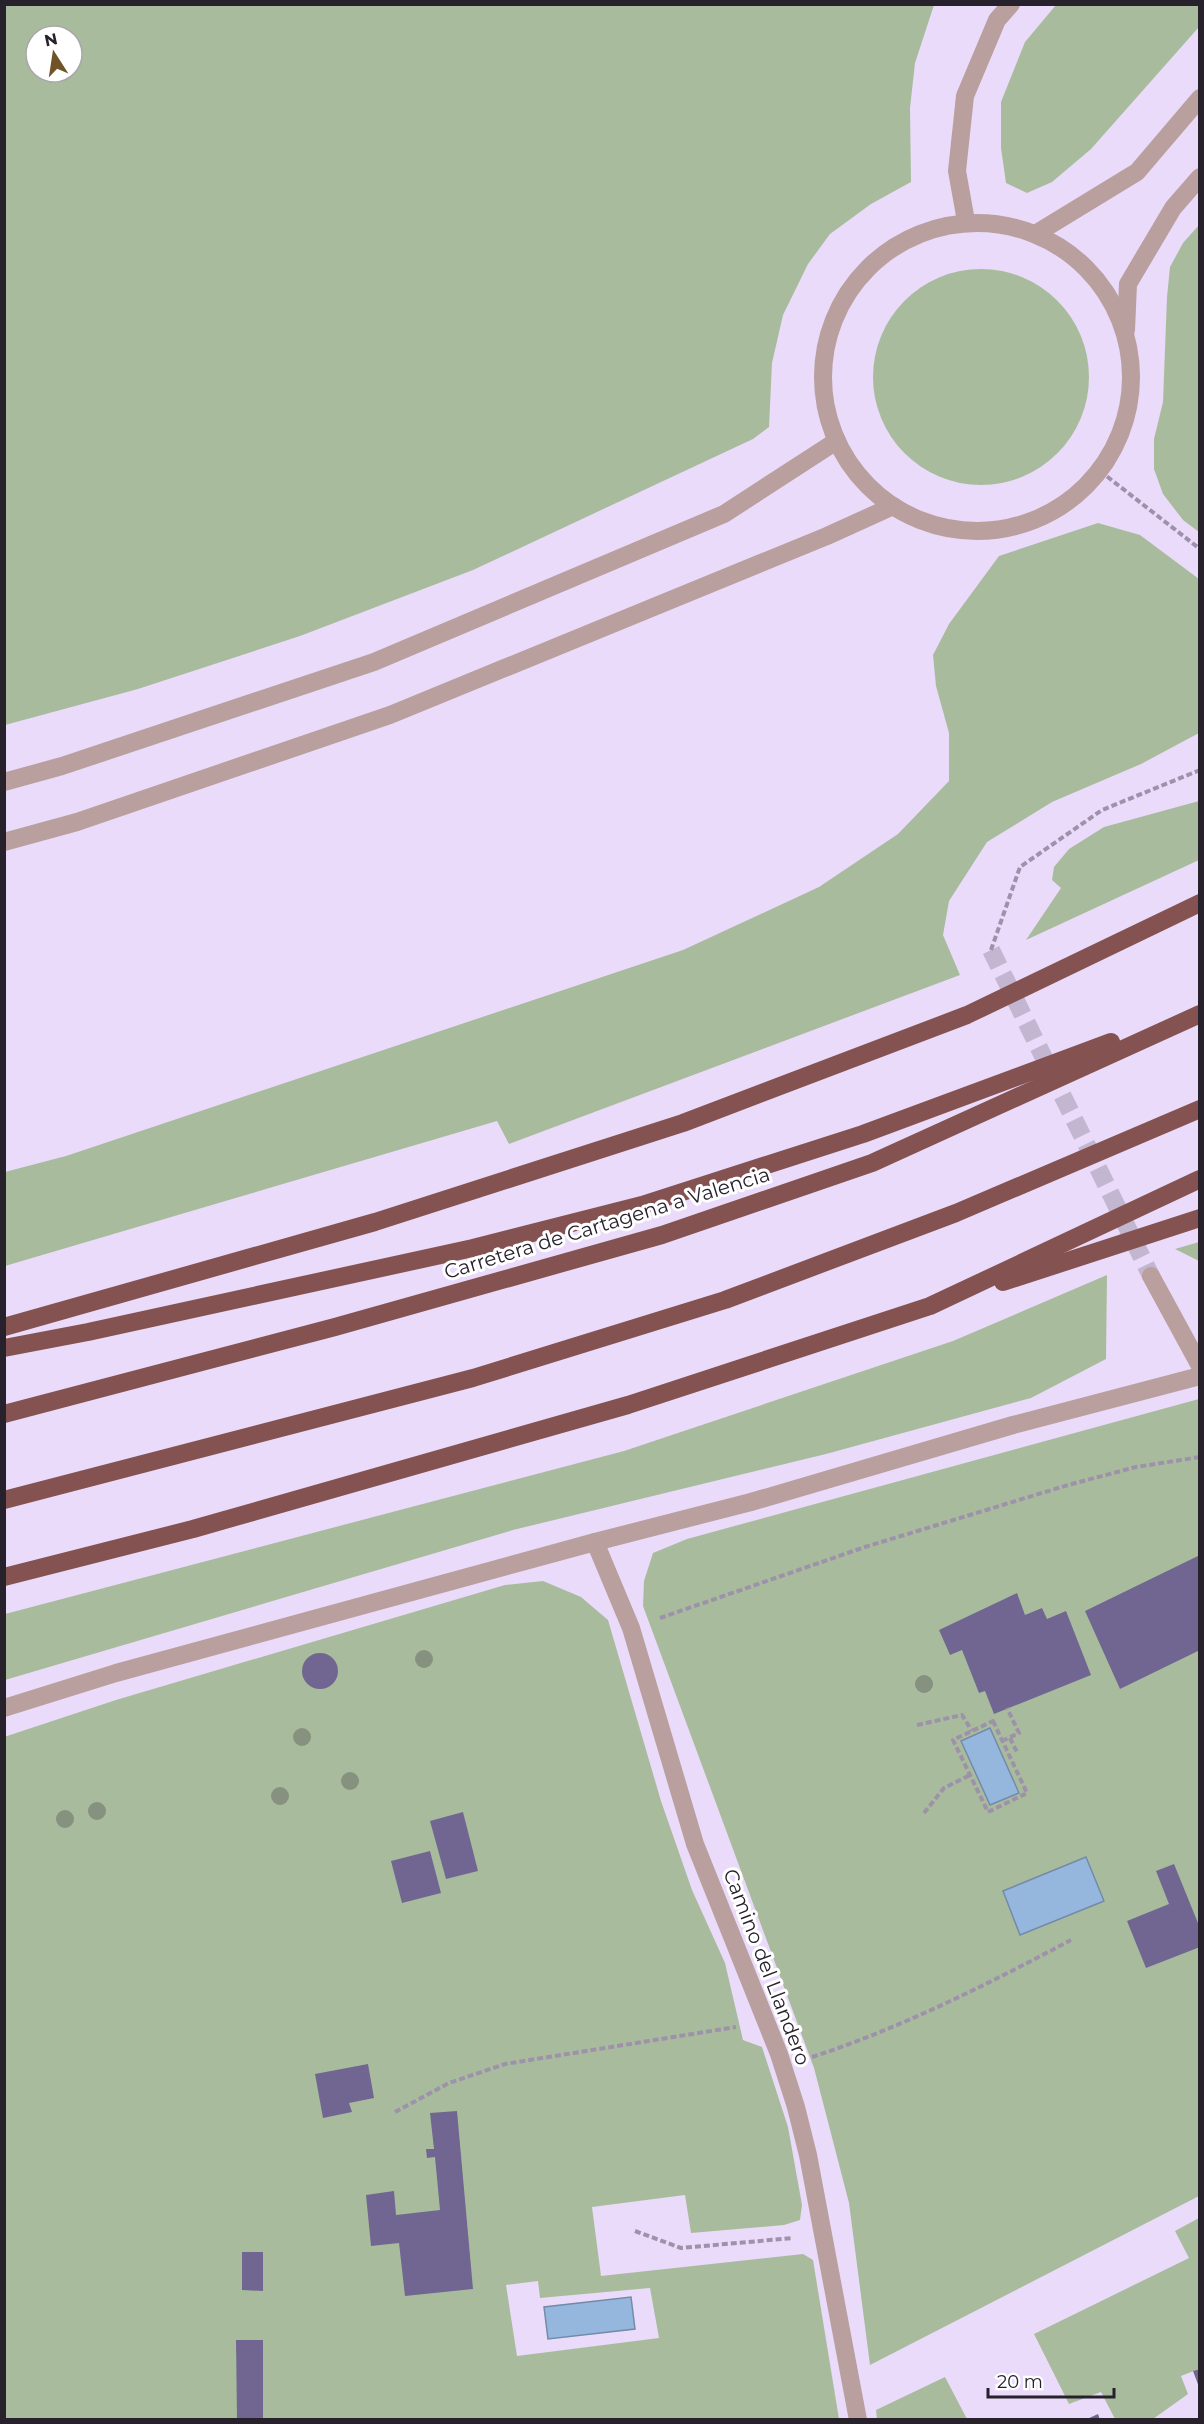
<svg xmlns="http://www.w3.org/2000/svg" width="1204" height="2424" viewBox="0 0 1204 2424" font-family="Montserrat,sans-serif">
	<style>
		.green { fill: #a8bc9d; fill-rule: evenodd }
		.water { fill: #95b7de; stroke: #748aa9; stroke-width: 1.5 }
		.building { fill: #716691 }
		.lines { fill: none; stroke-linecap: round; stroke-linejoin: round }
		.minor-tunnel { stroke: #c3b6d1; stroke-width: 18; stroke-dasharray: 18 9; stroke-linecap: butt }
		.path { stroke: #9d92a9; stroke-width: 4; stroke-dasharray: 6 3; stroke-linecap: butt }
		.minor { stroke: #b99f9e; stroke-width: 18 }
		.highway { stroke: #845351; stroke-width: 18 }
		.tree { fill: #86927f }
		.labels { text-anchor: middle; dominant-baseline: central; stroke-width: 6; stroke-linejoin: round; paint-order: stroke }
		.street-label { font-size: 20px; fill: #27212c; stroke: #fff }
	</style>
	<rect width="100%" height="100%" fill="#eadbfa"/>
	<g class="green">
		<path d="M 5,4 L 934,4 L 934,5 L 915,63 L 910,108 L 911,182 L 871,204 L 830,234 L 808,264 L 783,315 L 772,363 L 769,427 L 753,439 L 473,570 L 300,636 L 138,689 L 5,725 ZM 36,36 L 72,36 L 72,72 L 36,72 Z"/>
		<polygon points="1056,5 1199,5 1199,27 1091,149 1052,182 1027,193 1006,183 1001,148 1001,102 1025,42"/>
		<polygon points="1199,225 1199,532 1183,520 1163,494 1154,469 1154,439 1163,402 1167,297 1170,267 1183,243"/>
		<circle cx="981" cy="377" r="108"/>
		<polygon points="1098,523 1140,535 1199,579 1199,733 1141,764 1052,802 987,842 949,901 943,935 960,975 509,1144 497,1121 5,1266 5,1172 66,1156 683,950 819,887 898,834 949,781 949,733 936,686 933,655 949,624 999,556"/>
		<polygon points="1199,801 1199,860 1026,940 1061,888 1052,880 1054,867 1069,849 1104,827"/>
		<polygon points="1199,1242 1199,1261 1175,1249"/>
		<polygon points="1107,1275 1106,1359 1031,1398 826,1454 513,1530 5,1680 5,1614 624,1451 953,1341"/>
		<polygon points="1199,1399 1199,2196 870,2365 849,2203 814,2068 643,1606 644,1581 653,1553 687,1539"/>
		<path d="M 543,1581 L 581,1597 L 608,1620 L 661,1801 L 692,1890 L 725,1963 L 743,2040 L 762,2047 L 788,2127 L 802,2205 L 800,2220 L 784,2225 L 691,2233 L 685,2195 L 592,2207 L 601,2276 L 803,2254 L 813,2260 L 839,2419 L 5,2419 L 4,1737 L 116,1700 L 505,1585 ZM 538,2281 L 540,2298 L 650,2288 L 659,2338 L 517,2356 L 506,2285 Z"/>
		<polygon points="1199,2218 1199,2369 1181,2376 1188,2394 1153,2419 1115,2419 1101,2392 1069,2404 1034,2334 1189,2258 1175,2231"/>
		<polygon points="945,2377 967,2419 877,2419 876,2410"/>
	</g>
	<g class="water">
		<polygon points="990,1728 1019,1793 990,1805 961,1741"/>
		<polygon points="1086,1857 1104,1901 1020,1935 1003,1891"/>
		<polygon points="631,2297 635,2329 548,2339 544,2307"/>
	</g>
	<g class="building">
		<polygon points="1200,1555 1200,1650 1120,1689 1085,1611"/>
		<polygon points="1017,1593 1025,1615 1042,1608 1047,1619 1066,1611 1091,1675 994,1714 985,1691 979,1693 962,1650 950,1655 939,1630"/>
		<circle cx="320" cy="1671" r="18"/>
		<polygon points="463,1812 478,1871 446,1879 430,1821"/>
		<polygon points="430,1851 441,1893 402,1903 391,1861"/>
		<polygon points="1174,1864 1200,1928 1200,1947 1146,1968 1127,1921 1169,1904 1156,1871"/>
		<polygon points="368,2064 374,2098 349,2103 352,2112 323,2118 315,2074"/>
		<polygon points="457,2111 473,2289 405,2296 399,2243 371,2246 366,2195 394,2191 396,2215 440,2210 435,2157 427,2158 426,2149 434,2149 430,2113"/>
		<polygon points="242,2252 263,2252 263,2291 242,2290"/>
		<polygon points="236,2340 263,2340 263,2420 237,2420"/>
		<polygon points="1200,2369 1200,2387 1199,2387 1193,2371"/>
		<polygon points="1098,2414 1100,2420 1085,2420"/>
	</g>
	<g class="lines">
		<polyline class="minor-tunnel" points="991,950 1151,1276"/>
		<g class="path">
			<polyline points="1100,471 1200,549"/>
			<polyline points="991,950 1020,867 1102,810 1200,770"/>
			<polyline points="660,1618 865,1547 1068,1485 1136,1467 1200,1457"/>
			<polygon points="993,1721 1027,1793 988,1812 953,1740"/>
			<polyline points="917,1725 962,1715 972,1731"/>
			<polyline points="1010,1738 1018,1754"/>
			<polyline points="1002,1741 1019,1733 1007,1708"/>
			<polyline points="924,1813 944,1788 970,1775"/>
			<path d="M 812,2057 C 901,2028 988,1984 1071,1940"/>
			<polyline points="395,2112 449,2083 505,2064 736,2027"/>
			<polyline points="635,2231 681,2248 793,2238"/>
		</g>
		<g class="minor">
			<polyline points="966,221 957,171 965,96 997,20 1011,4"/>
			<circle cx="977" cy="377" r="154"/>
			<polyline points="1037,233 1137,172 1200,98"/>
			<polyline points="1126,330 1128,284 1173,208 1200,177"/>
			<polyline points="4,782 62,766 374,662 724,514 835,442"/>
			<polyline points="4,842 77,822 390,715 827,536 893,506"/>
			<polyline points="1151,1276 1200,1366"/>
			<polyline points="595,1542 631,1628 695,1844 779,2054 796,2107 808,2155 858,2420"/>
			<polyline points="4,1708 116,1673 595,1542 751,1502 1013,1425 1200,1376"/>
		</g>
		<g class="highway">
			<polyline points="1003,1282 1200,1218"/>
			<polyline points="4,1327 375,1222 683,1123 967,1015 1200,903"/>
			<polyline points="4,1348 88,1332 473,1248 642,1205 863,1134 1111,1042"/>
			<polyline points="4,1414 335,1327 662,1235 872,1163 1200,1014"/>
			<polyline points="4,1500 473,1378 725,1300 956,1213 1200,1109"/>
			<polyline points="4,1577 193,1529 628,1405 930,1306 1200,1179"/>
		</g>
	</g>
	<g class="tree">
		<circle cx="424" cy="1659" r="9"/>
		<circle cx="924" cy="1684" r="9"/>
		<circle cx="302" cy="1737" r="9"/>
		<circle cx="350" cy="1781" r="9"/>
		<circle cx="280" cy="1796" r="9"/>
		<circle cx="97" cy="1811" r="9"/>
		<circle cx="65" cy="1819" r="9"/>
	</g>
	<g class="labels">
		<g class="street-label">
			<text transform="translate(607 1223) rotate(-17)">Carretera de Cartagena a Valencia</text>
			<text transform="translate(767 1967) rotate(69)">Camino del Llandero</text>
		</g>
	</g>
	<rect width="1204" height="2424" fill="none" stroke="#27212c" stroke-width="12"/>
	<g transform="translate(54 54) rotate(348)"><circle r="28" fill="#ffffff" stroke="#a9a6ab" stroke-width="1.5"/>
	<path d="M0-4.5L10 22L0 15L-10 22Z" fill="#705427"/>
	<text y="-9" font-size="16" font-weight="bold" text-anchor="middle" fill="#27212c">N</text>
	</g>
	<path d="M988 2388v9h126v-9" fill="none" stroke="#27212c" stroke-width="3"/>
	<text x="997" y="2388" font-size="18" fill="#27212c" stroke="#ffffff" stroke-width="4.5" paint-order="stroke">20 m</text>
</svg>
